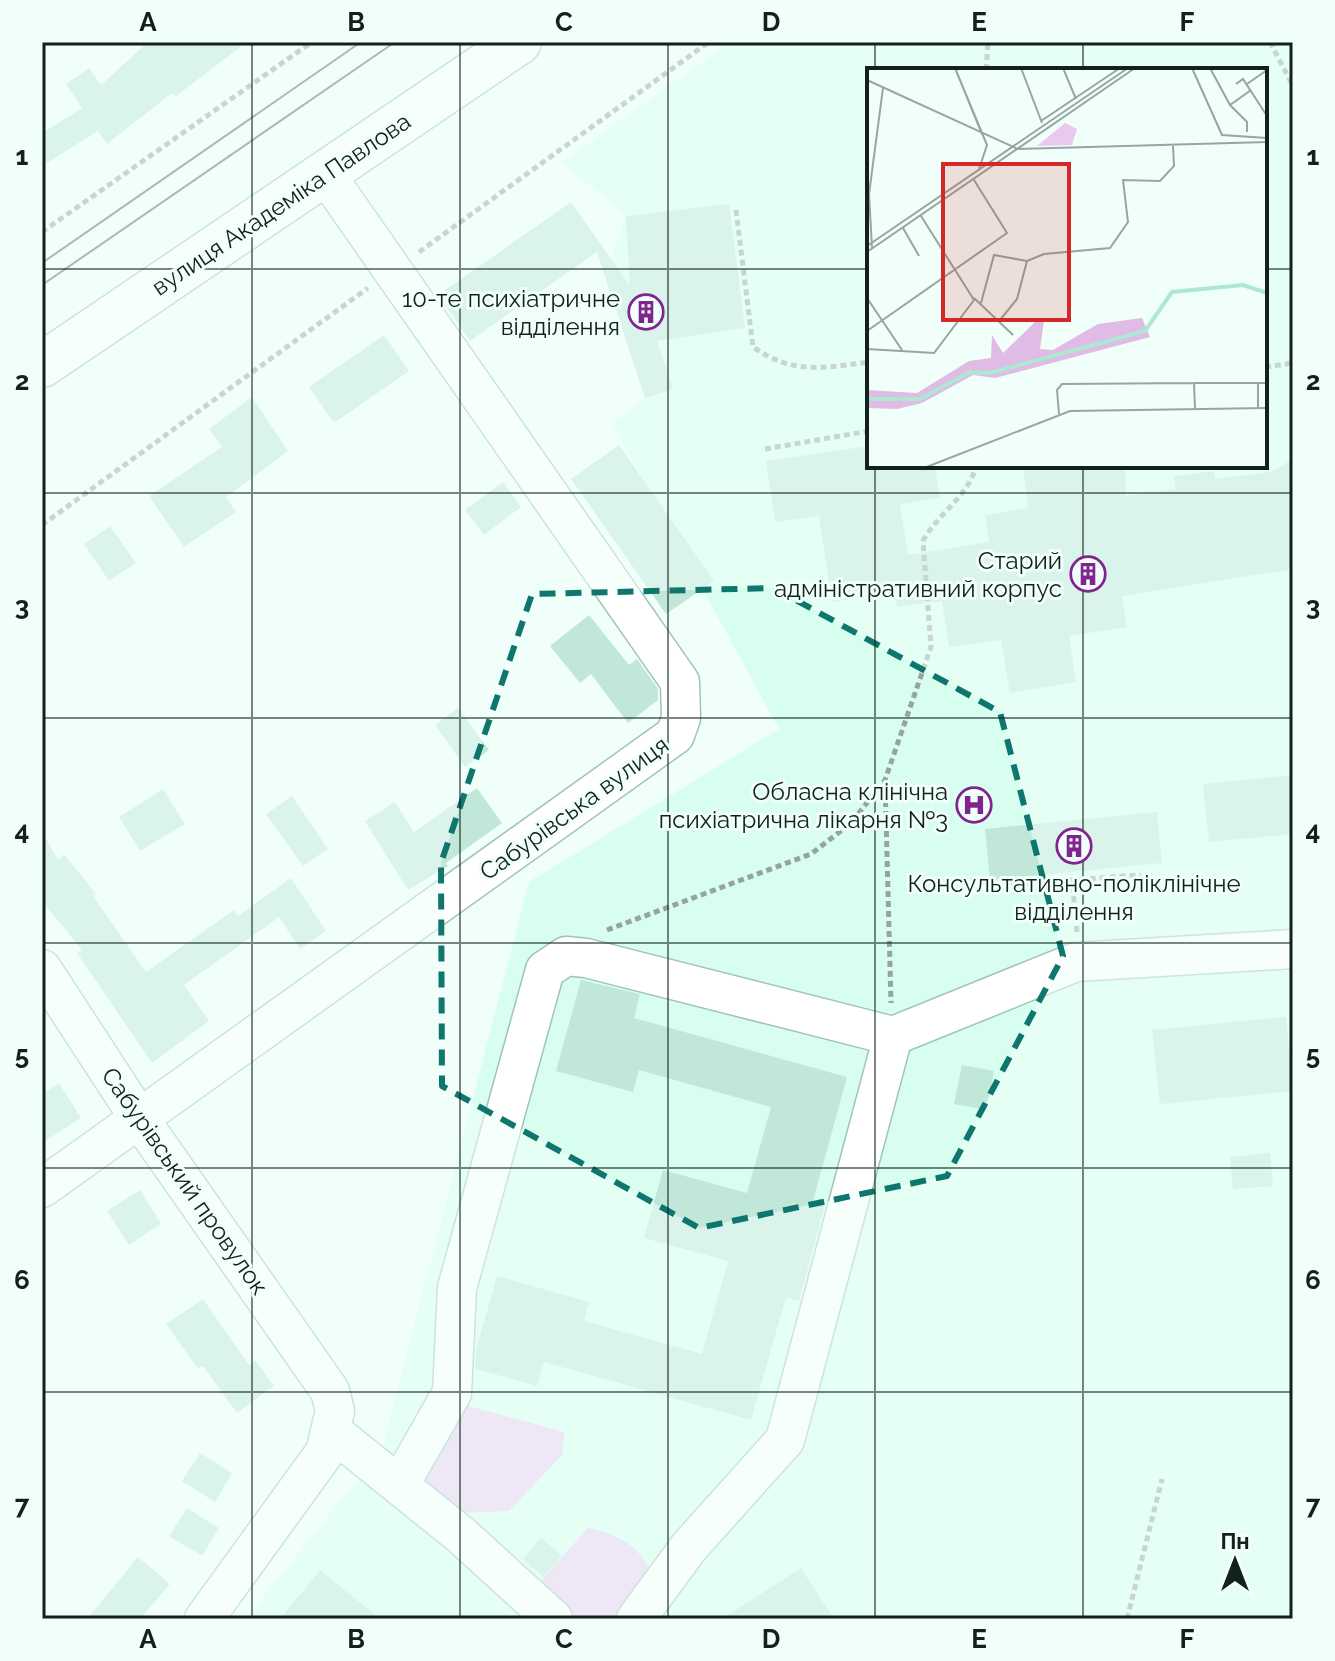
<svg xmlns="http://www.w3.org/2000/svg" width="1335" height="1661" viewBox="0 0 1335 1661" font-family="Raleway,sans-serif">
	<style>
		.built { fill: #d8feef; fill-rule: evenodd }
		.green { fill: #eac9f0 }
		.building { fill: #c1e7d9 }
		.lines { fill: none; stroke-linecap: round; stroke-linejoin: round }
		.minor-casing { stroke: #9fc4b5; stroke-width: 41 }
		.major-casing { stroke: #9fc4b5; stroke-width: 47 }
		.path { stroke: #95a49e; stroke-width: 5; stroke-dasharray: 6 4; stroke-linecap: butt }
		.minor { stroke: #fff; stroke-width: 38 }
		.major { stroke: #fff; stroke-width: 44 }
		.tram { stroke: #55645e; stroke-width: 2 }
		.marked { fill: none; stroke: #0f766e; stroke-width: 6; stroke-dasharray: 16 10; stroke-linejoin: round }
		.grid { fill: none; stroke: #12211b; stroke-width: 2; stroke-opacity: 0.55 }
		.labels { text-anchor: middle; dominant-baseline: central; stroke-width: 6; stroke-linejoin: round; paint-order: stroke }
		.street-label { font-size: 24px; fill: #12211b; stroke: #f0fff9 }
		.poi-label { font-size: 24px; fill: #12211b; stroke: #f0fff9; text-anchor: end }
		.inset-river { fill: none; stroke: #ace9d2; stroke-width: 4 }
		.inset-road { fill: none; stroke: #97a6a0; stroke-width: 2 }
		.view { fill: #d62828; fill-opacity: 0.15; stroke: #d62828; stroke-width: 4 }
		.inset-edge { fill: none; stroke: #12211b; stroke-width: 4 }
		.neatline { fill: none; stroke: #12211b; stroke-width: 3 }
		.grid-label { font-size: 26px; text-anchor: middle; font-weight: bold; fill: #12211b }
	</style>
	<rect width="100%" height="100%" fill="#f0fff9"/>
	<path class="built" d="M 730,42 L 1293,42 L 1293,1619 L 246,1619 L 382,1449 L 529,882 L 779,729 L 612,423 L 645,398 L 605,276 L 626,216 L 562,162 ZM 869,70 L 1265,70 L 1265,466 L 869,466 Z"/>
	<g class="green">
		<polygon points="468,1406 564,1432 562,1455 509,1511 456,1513 418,1485 456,1408"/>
		<path d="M 588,1528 C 617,1534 640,1546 652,1574 L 621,1619 L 576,1619 L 538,1584 Z"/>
	</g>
	<g class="building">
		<polygon points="148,42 247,42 175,97 172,93 107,144 98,131 42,166 42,133 82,108 66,84 89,68 101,85"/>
		<polygon points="571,202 630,286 626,216 729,204 745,328 657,341 673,389 645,398 597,252 470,341 438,295"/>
		<polygon points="384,335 409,371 334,423 309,387"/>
		<polygon points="252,397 288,451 226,497 236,512 184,547 149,496 222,447 209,429"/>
		<polygon points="619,445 714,581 666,614 571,479"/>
		<polygon points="869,446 869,466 935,466 940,498 900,504 908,555 989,542 985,515 1028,508 1023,466 1125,466 1126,496 1176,489 1174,476 1214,471 1215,479 1271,472 1293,459 1293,569 1122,596 1127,627 1069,636 1076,682 1010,693 1001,640 949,647 942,601 897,607 895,593 832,602 819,516 775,522 766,461"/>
		<polygon points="503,482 521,507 484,535 465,510"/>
		<polygon points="110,526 136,563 109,581 84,544"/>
		<polygon points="589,615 629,665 637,659 658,689 658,700 628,723 591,674 580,683 550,646"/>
		<polygon points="458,708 489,750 465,767 435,725"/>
		<polygon points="1293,775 1293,834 1209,842 1203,784"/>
		<polygon points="477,788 502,823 446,863 448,866 408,890 365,821 395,802 414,832"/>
		<polygon points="163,789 185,824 140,851 119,817"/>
		<polygon points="292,796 328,849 303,866 266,814"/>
		<polygon points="1157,812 1162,863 990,880 985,829"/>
		<polygon points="42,831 58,860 64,854 96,894 93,896 146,972 234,910 238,916 291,878 326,931 300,949 279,917 184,985 209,1021 152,1063 77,953 82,950 42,901"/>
		<polygon points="581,980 640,994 634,1018 847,1077 813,1201 825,1204 799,1301 786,1297 751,1420 544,1362 537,1386 475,1369 476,1350 497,1276 589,1302 584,1321 702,1354 728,1261 644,1238 663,1170 747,1193 771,1107 639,1070 633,1092 556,1071"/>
		<polygon points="1286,1017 1293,1091 1160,1104 1152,1030"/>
		<polygon points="962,1065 994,1071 987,1110 954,1104"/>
		<polygon points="59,1083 81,1118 42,1143 42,1094"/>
		<polygon points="1270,1153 1273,1186 1233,1189 1230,1157"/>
		<polygon points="140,1190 161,1224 129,1245 107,1211"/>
		<polygon points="203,1299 249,1365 255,1360 274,1386 237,1413 203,1366 198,1369 166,1324"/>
		<polygon points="200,1453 232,1473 215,1502 182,1481"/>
		<polygon points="187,1508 219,1528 202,1556 169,1536"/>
		<polygon points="541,1538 562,1556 543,1577 523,1559"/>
		<polygon points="138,1557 170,1584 140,1619 87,1619"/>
		<polygon points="801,1568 834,1619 722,1619"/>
		<polygon points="320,1570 380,1619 280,1619"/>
	</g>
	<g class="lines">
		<defs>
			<g id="minor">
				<polyline points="42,969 141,1121 330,1391 335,1411 325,1452 204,1619"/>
				<polyline points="893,1036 1076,962 1293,949"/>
				<polyline points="42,1188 675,735 681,718 680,682 326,175"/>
				<polyline points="333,1432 461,1535 553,1619"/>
				<polyline points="400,1484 452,1393 457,1288 545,970 566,956 586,958 893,1036 785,1440 689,1547 636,1619"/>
			</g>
			<polyline id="major" points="42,365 519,42"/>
		</defs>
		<use href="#minor" class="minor-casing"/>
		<use href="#major" class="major-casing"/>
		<g class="path">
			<polyline points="1270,42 1293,86"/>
			<polyline points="986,70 988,42"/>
			<path d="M 736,210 L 753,347 C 793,375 824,368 869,362"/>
			<polyline points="42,232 312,42"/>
			<polyline points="419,252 709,42"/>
			<polyline points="1265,367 1293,363"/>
			<polyline points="765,449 869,431"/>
			<polyline points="42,525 368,288"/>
			<polyline points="885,781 891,1003"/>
			<polyline points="996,887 1072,880"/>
			<path d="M 607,930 L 811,854 L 851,823 L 885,780 L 931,647 L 923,541 C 938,513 968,497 976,466"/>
			<polyline points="1077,932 1072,880 1141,875"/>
			<polyline points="1127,1619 1162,1479"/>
		</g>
		<use href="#minor" class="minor"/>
		<use href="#major" class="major"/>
		<g class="tram">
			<polyline points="42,263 361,42"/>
			<polyline points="42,285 395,42"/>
		</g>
	</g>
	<path d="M0 0H1335V1661H0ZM 774,588 L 1000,712 L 1063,956 L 947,1176 L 699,1228 L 442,1086 L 441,863 L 532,594 Z" fill="#f0fff9" fill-opacity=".55" fill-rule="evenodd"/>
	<path class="marked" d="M 774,588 L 1000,712 L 1063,956 L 947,1176 L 699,1228 L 442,1086 L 441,863 L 532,594 Z"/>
	<path class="grid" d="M 252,42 L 252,1619M 460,42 L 460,1619M 668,42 L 668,1619M 875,42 L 875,70M 1083,42 L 1083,70M 42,269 L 869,269M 1265,269 L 1293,269M 875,466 L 875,1619M 1083,466 L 1083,1619M 42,493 L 1293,493M 42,718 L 1293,718M 42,943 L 1293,943M 42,1168 L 1293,1168M 42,1392 L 1293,1392"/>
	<defs>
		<symbol id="building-ring" viewBox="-11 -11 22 22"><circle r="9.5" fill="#f0fff9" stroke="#812490" stroke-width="1.5"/><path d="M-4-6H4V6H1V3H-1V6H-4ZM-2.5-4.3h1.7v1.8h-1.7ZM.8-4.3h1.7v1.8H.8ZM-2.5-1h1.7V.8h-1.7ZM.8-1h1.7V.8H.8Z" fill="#812490"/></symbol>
		<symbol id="hospital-ring" viewBox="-11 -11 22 22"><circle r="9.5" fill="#f0fff9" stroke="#812490" stroke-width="1.5"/><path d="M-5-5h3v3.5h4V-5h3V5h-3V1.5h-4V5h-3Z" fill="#812490"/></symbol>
	</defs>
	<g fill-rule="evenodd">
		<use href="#building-ring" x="626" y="292" width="40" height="40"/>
		<use href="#building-ring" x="1068" y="554" width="40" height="40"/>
		<use href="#hospital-ring" x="954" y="785" width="40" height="40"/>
		<use href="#building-ring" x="1054" y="826" width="40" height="40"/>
	</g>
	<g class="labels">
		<g class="street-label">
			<text transform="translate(281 204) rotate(-34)">вулиця Академіка Павлова</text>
			<text transform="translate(574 808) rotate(-36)">Сабурівська вулиця</text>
			<text transform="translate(185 1181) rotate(55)">Сабурівський провулок</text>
		</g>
		<g class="poi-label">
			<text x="620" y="298">10-те психіатричне<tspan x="620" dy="28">відділення</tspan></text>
			<text x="1062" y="560">Старий<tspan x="1062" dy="28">адміністративний корпус</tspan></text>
			<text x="948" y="791">Обласна клінічна<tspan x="948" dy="28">психіатрична лікарня №3</tspan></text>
			<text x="1074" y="883" text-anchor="middle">Консультативно-поліклінічне<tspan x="1074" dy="28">відділення</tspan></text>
		</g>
	</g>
	<g transform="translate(867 68)">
		<rect width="400" height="400" fill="#f0fff9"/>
		<path d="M 198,55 L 210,61 L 205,77 L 170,78 Z" fill="#eac9f0"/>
		<path d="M 275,250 L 283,269 L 128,310 L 106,307 L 55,335 L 30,341 L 0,340 L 0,322 L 50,325 L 102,293 L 124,290 L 125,267 L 136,285 L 170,252 L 177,253 L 173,281 L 186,282 L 231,256 Z" fill="#dfbbe5"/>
		<path class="inset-river" d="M 0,331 L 53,331 L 103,304 L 123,305 L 278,263 L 305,224 L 376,217 L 400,225"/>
		<path class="inset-road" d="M 88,0 L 115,66M 88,0 L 120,77 L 112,101M 154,0 L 175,55M 196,0 L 209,31M 325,0 L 355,67 L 400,70M 343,0 L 363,37 L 384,22M 0,12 L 151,81 L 400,74M 369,16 L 376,11 L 400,48M 380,16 L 400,2M 363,37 L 380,54 L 380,64M 174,53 L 253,0M 36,160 L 52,188M 0,178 L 261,0M 5,180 L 2,126 L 16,20M 0,184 L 268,0M 160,193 L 177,186 L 243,180 L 261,154 L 256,112 L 293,113 L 307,98 L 306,78M 0,230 L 35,282M 107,230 L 146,267M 114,235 L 127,187 L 160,193 L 150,231 L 133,252M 0,263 L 140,165 L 107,112M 0,281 L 67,285 L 107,232 L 54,148M 327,315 L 400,315M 391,315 L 391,340M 192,346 L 190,322 L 195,316 L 327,315 L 328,340M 57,400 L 203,343 L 400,340"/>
		<path class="view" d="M 76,96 L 202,96 L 202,252 L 76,252 Z"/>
		<rect width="400" height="400" class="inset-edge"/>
	</g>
	<rect width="1335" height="1661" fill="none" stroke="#f0fff9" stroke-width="88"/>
	<g transform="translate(1235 1561)" stroke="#f0fff9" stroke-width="6" paint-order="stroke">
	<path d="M0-6L14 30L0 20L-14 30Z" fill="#12211b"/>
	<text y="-12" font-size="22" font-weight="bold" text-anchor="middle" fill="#12211b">Пн</text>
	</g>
	<rect x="44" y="44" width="1247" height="1573" class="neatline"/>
	<g class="grid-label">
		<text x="148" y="31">A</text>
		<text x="356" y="31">B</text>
		<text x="564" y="31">C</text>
		<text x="771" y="31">D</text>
		<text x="979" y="31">E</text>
		<text x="1187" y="31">F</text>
		<text x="22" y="165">1</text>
		<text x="1313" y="165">1</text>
		<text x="22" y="390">2</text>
		<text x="1313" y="390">2</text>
		<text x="22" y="615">3</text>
		<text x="1313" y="615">3</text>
		<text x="22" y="840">4</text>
		<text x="1313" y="840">4</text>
		<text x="22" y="1064">5</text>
		<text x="1313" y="1064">5</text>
		<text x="22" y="1289">6</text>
		<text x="1313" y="1289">6</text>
		<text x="22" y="1514">7</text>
		<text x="1313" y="1514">7</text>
		<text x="148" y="1648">A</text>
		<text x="356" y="1648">B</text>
		<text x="564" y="1648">C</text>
		<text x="771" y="1648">D</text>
		<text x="979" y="1648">E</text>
		<text x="1187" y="1648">F</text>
	</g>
</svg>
